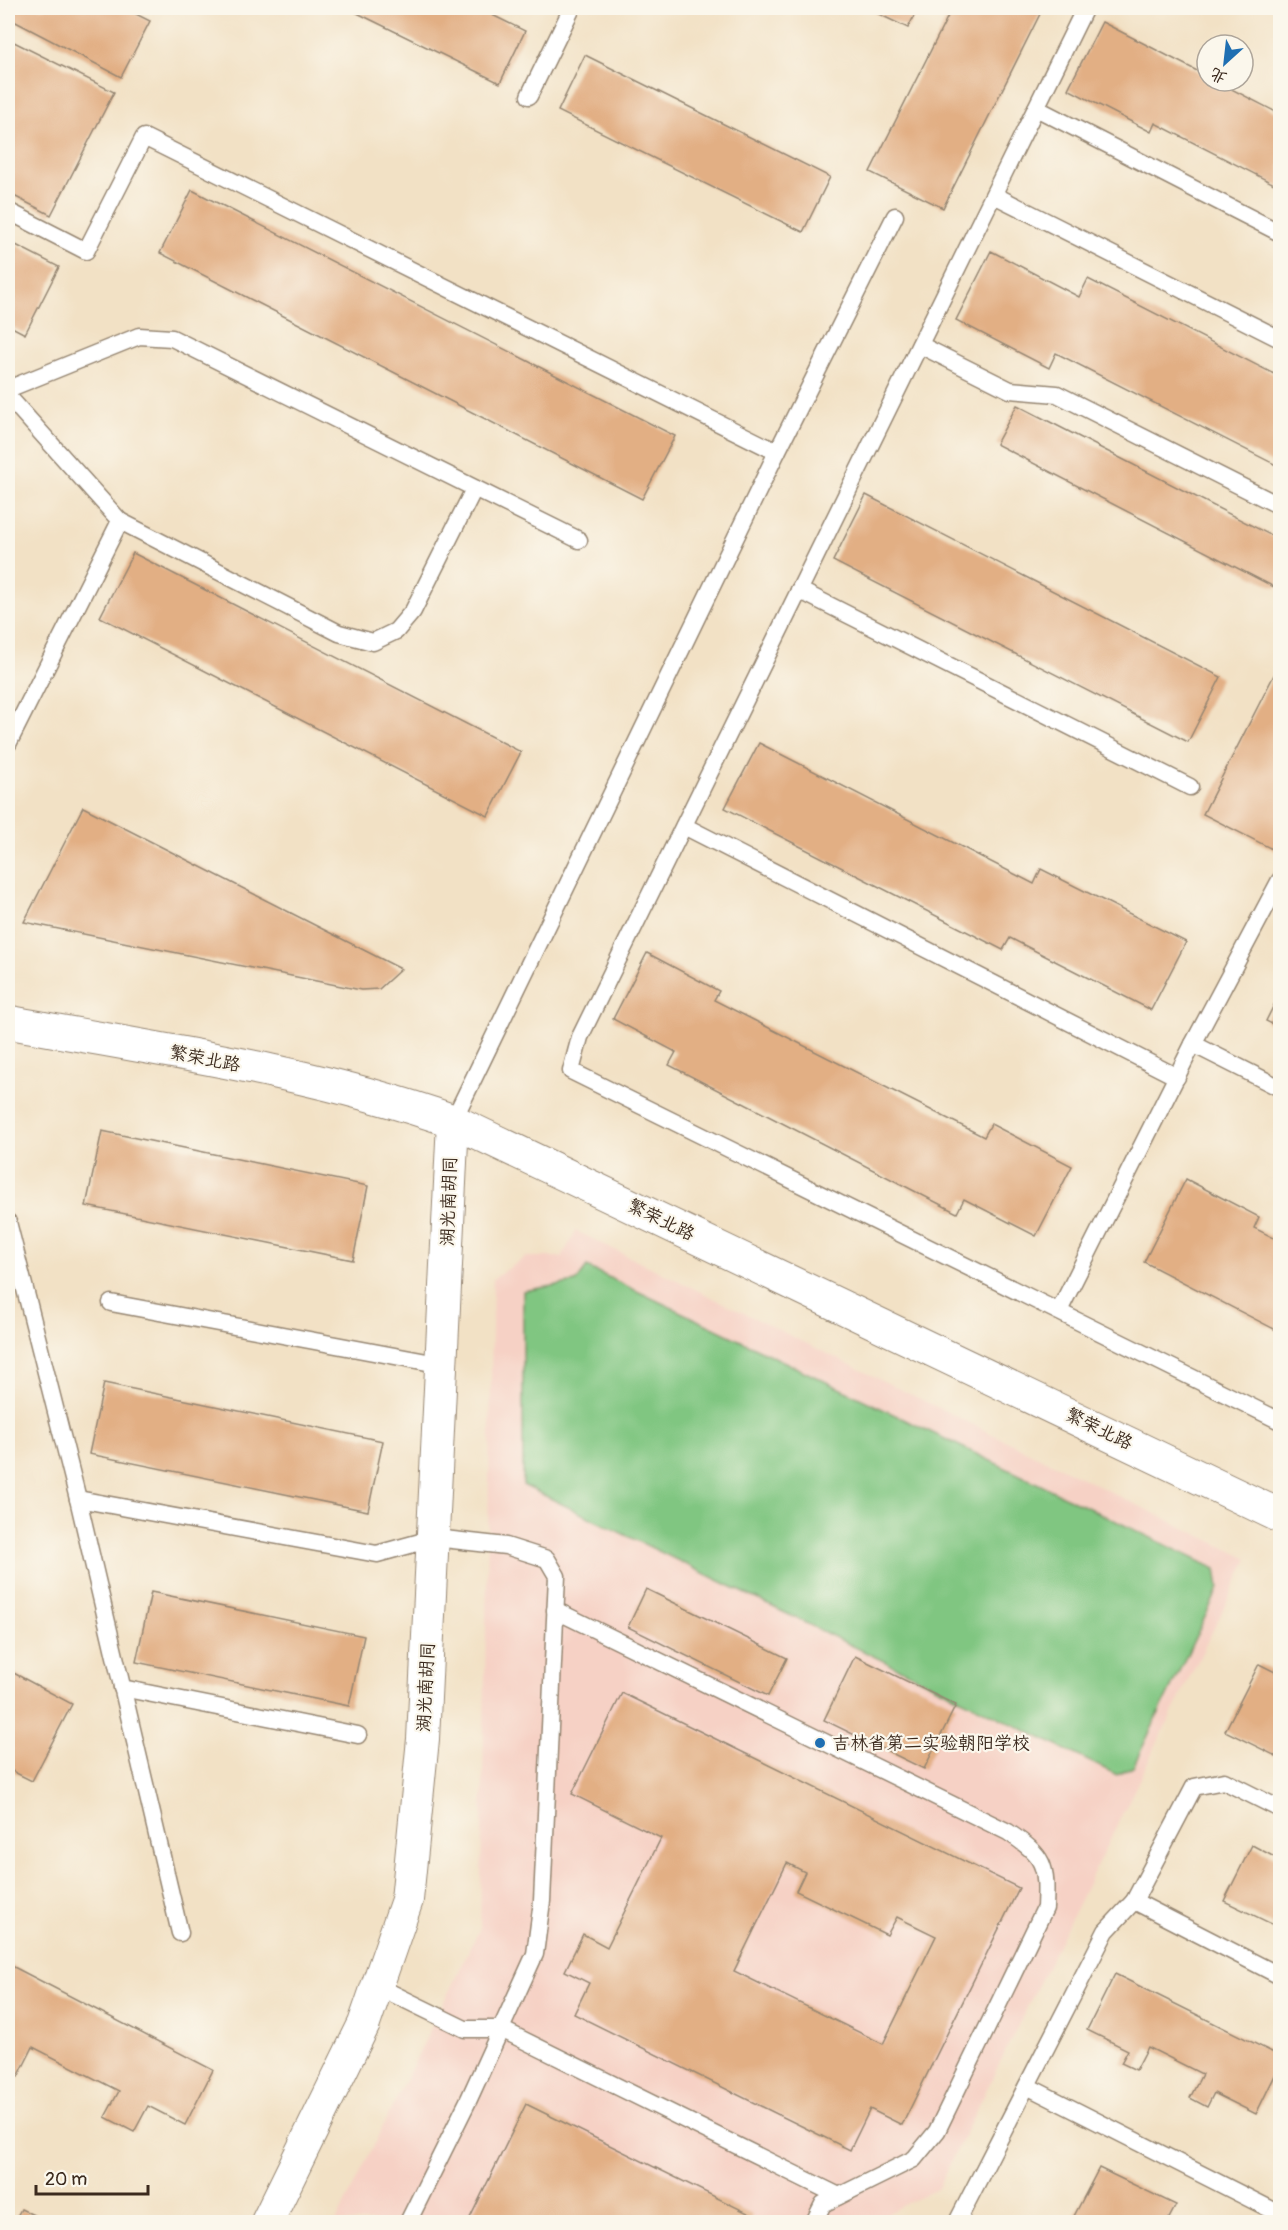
<svg xmlns="http://www.w3.org/2000/svg" width="1288" height="2230" viewBox="0 0 1288 2230" font-family="Pangolin,'LXGW WenKai TC',sans-serif">
	<style>
		.built { fill: #f6d1c5 }
		.pitch { fill: #80c681; stroke: #5e7850; stroke-width: 1.5 }
		.building { fill: #e2af84; fill-rule: evenodd }
		.lines { fill: none; stroke-linecap: round; stroke-linejoin: round }
		.lane-casing { stroke: #968672; stroke-width: 19 }
		.street-casing { stroke: #968672; stroke-width: 34 }
		.secondary-casing { stroke: #968672; stroke-width: 35 }
		.lane { stroke: #fff; stroke-width: 16 }
		.street { stroke: #fff; stroke-width: 32 }
		.secondary { stroke: #fff; stroke-width: 33 }
		.poi-dot { fill: #1f6fb2; stroke: #fbf7ec; stroke-width: 2 }
		.labels { text-anchor: middle; dominant-baseline: central; stroke-width: 4.5; stroke-linejoin: round; paint-order: stroke }
		.street-label { font-size: 18px; fill: #3b2a1e; stroke: #fbf7ec }
		.poi-label { font-size: 18px; fill: #3b2a1e; stroke: #fbf7ec; text-anchor: start }
	</style>
	<rect width="100%" height="100%" fill="#fbf7ec"/>
	<filter id="ink" filterUnits="userSpaceOnUse"><feTurbulence type="fractalNoise" baseFrequency=".0167" numOctaves="2"/><feDisplacementMap in="SourceGraphic" scale="12" xChannelSelector="R" yChannelSelector="G"/><feConvolveMatrix kernelMatrix="1 2 1 2 8 2 1 2 1" color-interpolation-filters="sRGB"/></filter>
	<filter id="wash" filterUnits="userSpaceOnUse"><feTurbulence type="fractalNoise" baseFrequency=".008" numOctaves="4" result="noise"/><feDisplacementMap in="SourceGraphic" scale="24" xChannelSelector="R" yChannelSelector="G"/><feGaussianBlur stdDeviation="1.35" result="paint"/><feColorMatrix in="noise" values="0 0 0 0 0 0 0 0 0 0 0 0 0 0 0 0 0 1.4 0 .05"/><feComposite in="paint" operator="in"/></filter>
	<g filter="url(#wash)">
		<rect width="100%" height="100%" fill="#f2e1c5"/>
		<polygon class="built" points="576,1231 1248,1559 938,2188 870,2222 336,2222 480,1928 493,1279 526,1257 562,1257"/>
		<polygon class="pitch" points="587,1267 1216,1569 1219,1588 1133,1767 1117,1775 523,1485 523,1291 576,1282"/>
		<g id="blocks">
			<g class="building">
				<polygon points="8,8 124,8 150,21 121,77 8,18"/>
				<polygon points="347,8 478,8 525,31 500,83"/>
				<polygon points="866,8 918,8 908,28"/>
				<polygon points="952,8 1043,8 943,208 870,172"/>
				<polygon points="1102,22 1207,76 1207,81 1216,81 1280,114 1280,187 1155,123 1151,132 1068,89"/>
				<polygon points="14,42 114,92 51,215 8,193 8,55"/>
				<polygon points="585,55 830,177 803,232 558,111"/>
				<polygon points="192,190 675,436 642,499 160,253"/>
				<polygon points="8,241 59,267 25,334 8,325"/>
				<polygon points="991,251 1079,297 1088,279 1280,377 1280,467 1056,353 1049,368 956,320"/>
				<polygon points="1017,405 1280,540 1280,579 1276,588 996,444"/>
				<polygon points="866,495 1221,677 1188,742 833,561"/>
				<polygon points="133,553 521,752 488,816 100,617"/>
				<polygon points="1274,675 1280,678 1280,853 1203,814"/>
				<polygon points="759,743 1034,884 1041,869 1186,942 1151,1010 1010,938 1003,950 725,808"/>
				<polygon points="83,807 401,969 379,989 361,990 24,922"/>
				<polygon points="647,953 719,991 714,1000 984,1137 991,1124 1072,1166 1036,1236 964,1199 957,1213 669,1065 676,1052 613,1019"/>
				<polygon points="1280,993 1280,1028 1266,1021"/>
				<polygon points="102,1131 368,1186 353,1260 86,1206"/>
				<polygon points="1186,1179 1259,1217 1254,1228 1280,1241 1280,1332 1144,1262"/>
				<polygon points="104,1383 383,1441 368,1511 89,1454"/>
				<polygon points="646,1589 787,1658 768,1696 628,1627"/>
				<polygon points="151,1592 364,1636 349,1706 136,1662"/>
				<polygon points="855,1656 956,1705 924,1769 824,1720"/>
				<polygon points="1259,1664 1275,1672 1278,1666 1280,1667 1280,1758 1225,1731"/>
				<polygon points="8,1670 72,1704 32,1781 8,1769"/>
				<path d="M 622,1693 L 1019,1888 L 902,2125 L 870,2109 L 850,2150 L 574,2014 L 589,1983 L 565,1971 L 583,1934 L 607,1947 L 661,1838 L 572,1794 ZM 787,1863 L 805,1872 L 796,1891 L 887,1935 L 897,1917 L 936,1936 L 883,2044 L 734,1971 Z"/>
				<polygon points="1252,1845 1280,1860 1280,1928 1224,1901"/>
				<polygon points="8,1964 213,2070 185,2125 148,2106 134,2132 105,2117 119,2091 33,2047 18,2077 8,2071"/>
				<polygon points="1115,1974 1280,2056 1280,2065 1256,2114 1214,2093 1207,2107 1190,2098 1202,2074 1148,2047 1136,2070 1121,2063 1128,2050 1087,2030"/>
				<polygon points="526,2104 752,2215 749,2222 468,2222"/>
				<polygon points="1099,2168 1176,2205 1167,2222 1071,2222"/>
				<polygon points="21,2209 48,2222 14,2222"/>
			</g>
		</g>
	</g>
	<g filter="url(#ink)">
		<use href="#blocks" fill-opacity="0" stroke="#968672" stroke-width="1.5"/>
		<g class="lines">
			<defs>
				<g id="lane">
					<polyline points="1085,8 580,1037 571,1071 1280,1421"/>
					<polyline points="529,96 572,8"/>
					<polyline points="1036,108 1280,233"/>
					<polyline points="994,195 1280,339"/>
					<polyline points="8,211 86,251 144,137 777,452"/>
					<polyline points="920,345 1010,390 1057,394 1280,506"/>
					<polyline points="8,389 139,336 172,338 579,540"/>
					<polyline points="8,396 120,521"/>
					<polyline points="799,590 1190,787"/>
					<polyline points="8,744 120,521 339,633 373,642 396,631 413,611 474,489"/>
					<polyline points="684,826 1177,1077"/>
					<polyline points="1193,1044 1280,1088"/>
					<polyline points="453,1121 777,452 895,216"/>
					<polyline points="8,1222 78,1499 180,1933"/>
					<polyline points="111,1303 443,1365"/>
					<polyline points="1059,1311 1193,1044 1280,880"/>
					<polyline points="78,1499 377,1554 435,1538 506,1546 547,1559 557,1576 542,1901 535,1954 469,2099 408,2222"/>
					<path d="M 555,1610 L 1008,1832 C 1045,1857 1047,1864 1045,1908 L 937,2131 L 914,2159 L 823,2204 L 814,2222"/>
					<polyline points="122,1688 358,1735"/>
					<polyline points="1134,1901 1280,1976"/>
					<polyline points="377,1986 465,2029 501,2029 839,2196"/>
					<polyline points="1027,2086 1280,2214"/>
					<polyline points="957,2222 1106,1931 1134,1901 1194,1787 1224,1781 1280,1809"/>
				</g>
				<polyline id="street" points="267,2222 364,2024 407,1900 423,1739 453,1121"/>
				<path id="secondary" d="M 8,1022 C 157,1050 309,1070 453,1121 L 1280,1516"/>
			</defs>
			<use href="#lane" class="lane-casing"/>
			<use href="#street" class="street-casing"/>
			<use href="#secondary" class="secondary-casing"/>
			<use href="#lane" class="lane"/>
			<use href="#street" class="street"/>
			<use href="#secondary" class="secondary"/>
		</g>
	</g>
	<circle class="poi-dot" cx="820" cy="1743" r="6"/>
	<g class="labels">
		<g class="street-label">
			<text transform="translate(205 1059) rotate(11)">繁荣北路</text>
			<text transform="translate(449 1201) rotate(-88)">湖光南胡同</text>
			<text transform="translate(661 1220) rotate(26)">繁荣北路</text>
			<text transform="translate(1099 1429) rotate(26)">繁荣北路</text>
			<text transform="translate(426 1687) rotate(-87)">湖光南胡同</text>
		</g>
		<g class="poi-label">
			<text x="832" y="1743">吉林省第二实验朝阳学校</text>
		</g>
	</g>
	<rect width="1288" height="2230" fill="none" stroke="#fbf7ec" stroke-width="30"/>
	<g transform="translate(1225 63) rotate(207)"><circle r="28" fill="#fbf7ec" stroke="#aea59a" stroke-width="1.5"/>
	<path d="M0-4.5L10 22L0 15L-10 22Z" fill="#1f6fb2"/>
	<text y="-9" font-size="16" font-weight="bold" text-anchor="middle" fill="#3b2a1e">北</text>
	</g>
	<path d="M36 2185v9h112v-9" fill="none" stroke="#3b2a1e" stroke-width="3"/>
	<text x="45" y="2185" font-size="18" fill="#3b2a1e" stroke="#fbf7ec" stroke-width="4.5" paint-order="stroke">20 m</text>
</svg>
